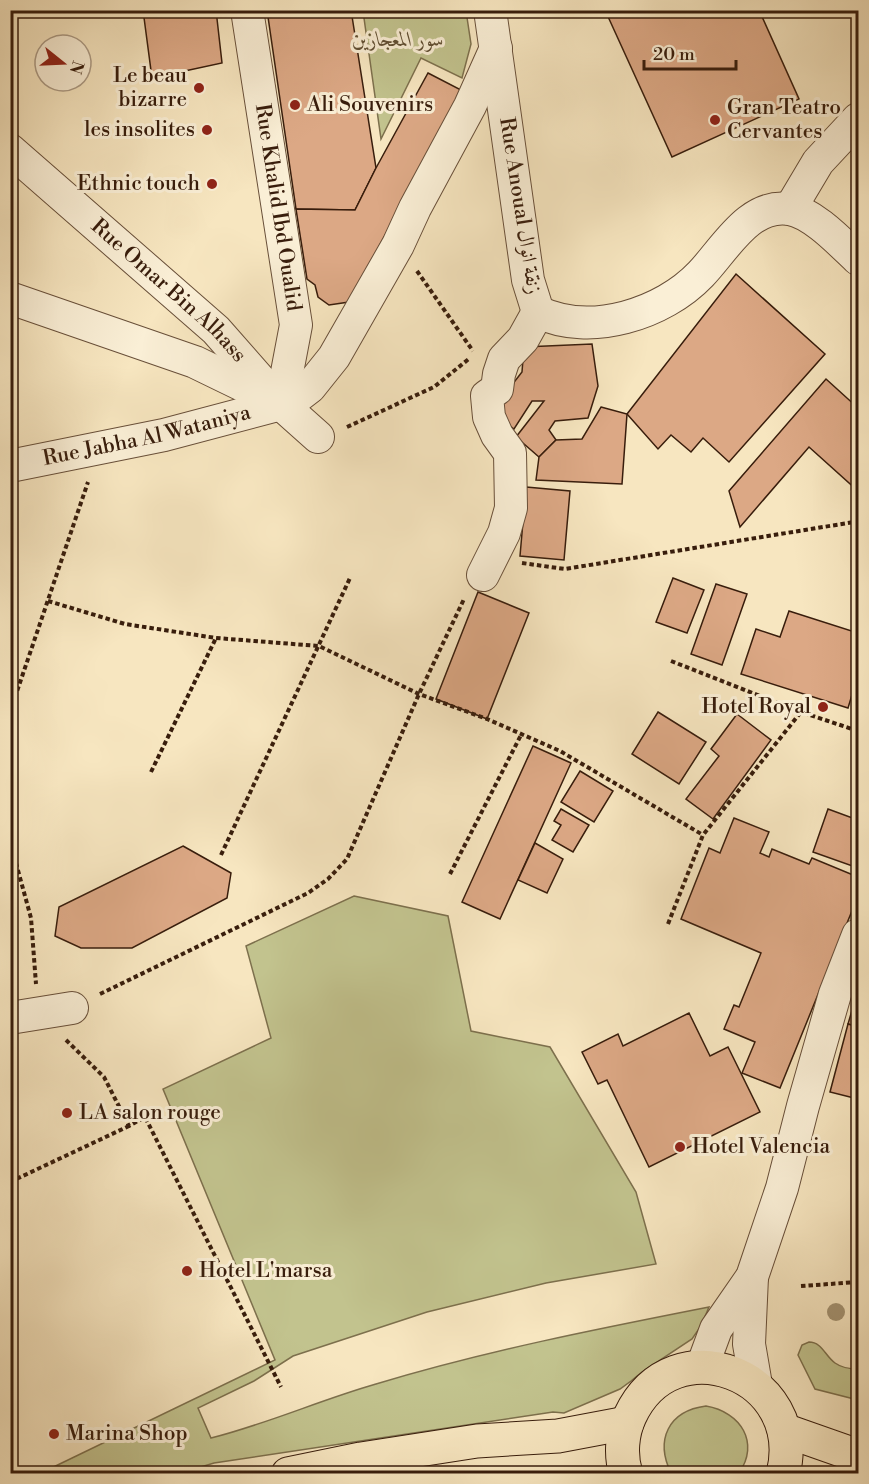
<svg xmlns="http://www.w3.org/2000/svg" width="869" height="1484" viewBox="0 0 869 1484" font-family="'Libre Bodoni',Amiri,serif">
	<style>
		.green { fill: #c2c38e; stroke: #7d704d; stroke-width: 1.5 }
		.building { fill: #dca885; stroke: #381d0c; stroke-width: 1.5 }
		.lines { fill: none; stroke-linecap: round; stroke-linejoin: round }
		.minor-casing { stroke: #684f39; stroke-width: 34 }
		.major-casing { stroke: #381d0c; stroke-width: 35 }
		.path { stroke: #381d0c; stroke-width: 4; stroke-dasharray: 4.5 3; stroke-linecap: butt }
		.minor { stroke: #faefd6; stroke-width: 32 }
		.major { stroke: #f7e6c0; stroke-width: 33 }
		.tree { fill: #a49372 }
		.poi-dot { fill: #8f2418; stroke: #faefd6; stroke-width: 2 }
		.labels { text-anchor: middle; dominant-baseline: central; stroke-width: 6; stroke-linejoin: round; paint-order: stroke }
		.park-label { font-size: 21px; font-style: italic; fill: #614f33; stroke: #faefd6 }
		.poi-label { font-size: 21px; fill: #381d0c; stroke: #faefd6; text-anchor: start }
		.street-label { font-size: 21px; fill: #381d0c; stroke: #faefd6 }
	</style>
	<rect width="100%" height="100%" fill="#f7e6c0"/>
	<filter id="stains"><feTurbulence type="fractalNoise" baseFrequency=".00333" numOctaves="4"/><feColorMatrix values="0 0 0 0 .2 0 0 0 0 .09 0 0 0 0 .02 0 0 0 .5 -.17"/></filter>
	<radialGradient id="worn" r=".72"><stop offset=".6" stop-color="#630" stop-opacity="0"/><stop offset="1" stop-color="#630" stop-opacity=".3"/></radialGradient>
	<g class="green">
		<polygon points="363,11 466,11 471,44 462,78 421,58 381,139"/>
		<path d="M 354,896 L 448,916 L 471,1031 L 550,1047 L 636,1192 L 656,1264 L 546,1283 L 427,1312 L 293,1356 L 254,1381 L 198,1408 L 211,1438 C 267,1424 320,1400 376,1384 C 485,1351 597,1329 709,1307 L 701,1326 L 692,1339 L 642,1372 L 631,1381 L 620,1389 L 564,1413 L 553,1412 L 214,1463 L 181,1473 L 39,1474 L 275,1360 L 163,1089 L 271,1038 L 246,946 Z"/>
		<path d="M 809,1342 C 822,1342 825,1356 835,1363 C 842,1368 850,1369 858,1369 L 858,1400 L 815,1389 L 798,1355 L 802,1345 Z"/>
		<path d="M 706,1406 C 741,1412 760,1443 739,1473 L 671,1473 C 655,1440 668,1411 706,1406 Z"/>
	</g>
	<g class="building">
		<polygon points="143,10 216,10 222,63 152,78"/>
		<polygon points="267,10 351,10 376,168 355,210 296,209"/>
		<polygon points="605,10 759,10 799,99 672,157"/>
		<polygon points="428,73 463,91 349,302 329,305 318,297 315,285 307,279 296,209 355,210 376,168"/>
		<polygon points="736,274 825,354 729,462 703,438 691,452 671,435 658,449 627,414"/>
		<polygon points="592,344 598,386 588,418 555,421 549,430 556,440 539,457 516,437 544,401 532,401 514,429 491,412 522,372 524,347"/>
		<polygon points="826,379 858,408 858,491 809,447 740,527 729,491"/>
		<polygon points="601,407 627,414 622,484 536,480 539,457 556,440 582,439"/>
		<polygon points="526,487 570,491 564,560 520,556"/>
		<polygon points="673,578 704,590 687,633 656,622"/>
		<polygon points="716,584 747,594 722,665 691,654"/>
		<polygon points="478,592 529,613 487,719 436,699"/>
		<polygon points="789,611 858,633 858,675 848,708 741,674 756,629 780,637"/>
		<polygon points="658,712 706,742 679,784 632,754"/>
		<polygon points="737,714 771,740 713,819 686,799 719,756 711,749"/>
		<polygon points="533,746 571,763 500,919 462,902"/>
		<polygon points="580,771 613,791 594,822 561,802"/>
		<polygon points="561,809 589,825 573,852 552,840 561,825 554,821"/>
		<polygon points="828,809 858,820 858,868 813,852"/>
		<polygon points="734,818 769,832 760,853 769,857 772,849 809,864 812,858 858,877 858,896 780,1088 742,1073 755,1042 724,1029 734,1005 739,1007 761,953 681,919 709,848 720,853"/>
		<polygon points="535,843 563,859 547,893 518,880"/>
		<polygon points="183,846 231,873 227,898 132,948 81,948 55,936 59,907"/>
		<polygon points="855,1000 858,1001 858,1027 848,1024"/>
		<polygon points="689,1013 710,1056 728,1047 760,1112 649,1167 607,1080 598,1084 582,1052 618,1034 623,1046"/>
		<polygon points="848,1024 858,1027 858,1099 830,1092"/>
	</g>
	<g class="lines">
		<defs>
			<g id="minor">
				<path id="s1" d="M 247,10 L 296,325 L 281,404"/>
				<path d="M 490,10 L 528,280 L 538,312 C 591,337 663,314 701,274 C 725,249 749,203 789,209 C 813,213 840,242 858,259"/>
				<path id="s2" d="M 10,150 L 216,330 L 281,404 L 318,437"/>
				<polyline points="790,209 818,162 858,119"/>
				<polyline points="10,298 195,362 269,398"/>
				<path id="s3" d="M 10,466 L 164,435 L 281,404 L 297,397 L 310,387 L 334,357 L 398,245 L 415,208 L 470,106 L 496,48"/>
				<polyline points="483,575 504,533 511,508 510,453 497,435 489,417 487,396 497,389 499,374 504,359 523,339 538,312"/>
				<polyline points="10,1018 72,1008"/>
				<polyline points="752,1277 749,1344 756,1385"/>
				<polyline points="702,1367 716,1329 752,1277 782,1188 803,1106 835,994 858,935"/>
			</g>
			<g id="major">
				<polyline points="784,1430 858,1456"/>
				<polyline points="288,1474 361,1459 477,1441 558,1436 627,1423"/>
				<path d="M 626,1474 C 620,1455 622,1433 630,1416 C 673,1323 808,1375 783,1474"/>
			</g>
		</defs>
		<use href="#minor" class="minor-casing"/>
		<use href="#major" class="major-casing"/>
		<g class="path">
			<polyline points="417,271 473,351"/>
			<polyline points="347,427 434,387 470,358"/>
			<polyline points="522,563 565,569 854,522 858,536"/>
			<polyline points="48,601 125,624 216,638 319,646 419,694 487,719 560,751 703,835"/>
			<polyline points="671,661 801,712 858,731"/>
			<polyline points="10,712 88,482"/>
			<polyline points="151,772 216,638"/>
			<polyline points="10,841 31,918 36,984"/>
			<polyline points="221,855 350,578"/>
			<polyline points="450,874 521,735"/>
			<polyline points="668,924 703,835 801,712"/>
			<polyline points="100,994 308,893 328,879 347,859 419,694 464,599"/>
			<polyline points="66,1040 104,1077 129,1126 145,1117 281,1387"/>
			<polyline points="10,1182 129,1126"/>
			<polyline points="10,1285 10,1286"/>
			<polyline points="801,1286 858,1282"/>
		</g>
		<use href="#minor" class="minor"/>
		<use href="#major" class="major"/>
	</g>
	<circle class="tree" cx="836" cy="1312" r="9"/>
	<g class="poi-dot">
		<circle cx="199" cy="88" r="6"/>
		<circle cx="295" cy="105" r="6"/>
		<circle cx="715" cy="120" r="6"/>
		<circle cx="207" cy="130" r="6"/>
		<circle cx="212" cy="184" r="6"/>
		<circle cx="823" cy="707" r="6"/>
		<circle cx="67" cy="1113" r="6"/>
		<circle cx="680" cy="1147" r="6"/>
		<circle cx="187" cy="1271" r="6"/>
		<circle cx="54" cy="1434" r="6"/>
	</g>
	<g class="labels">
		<g class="park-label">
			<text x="398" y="40">سور المعجازين</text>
		</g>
		<g class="poi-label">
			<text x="187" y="76" text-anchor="end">Le beau<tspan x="187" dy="24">bizarre</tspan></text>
			<text x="307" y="105">Ali Souvenirs</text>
			<text x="727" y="108">Gran Teatro<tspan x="727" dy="24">Cervantes</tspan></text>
			<text x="195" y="130" text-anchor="end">les insolites</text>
			<text x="200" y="184" text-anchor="end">Ethnic touch</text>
			<text x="811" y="707" text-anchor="end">Hotel Royal</text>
			<text x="79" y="1113">LA salon rouge</text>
			<text x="692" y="1147">Hotel Valencia</text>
			<text x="199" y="1271">Hotel L'marsa</text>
			<text x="66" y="1434">Marina Shop</text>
		</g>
		<g class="street-label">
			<text transform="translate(520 206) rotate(81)">Rue Anoual زنقة انوال</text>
			<text stroke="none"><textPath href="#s1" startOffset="200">Rue Khalid Ibd Oualid</textPath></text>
			<text stroke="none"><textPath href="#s2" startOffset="212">Rue Omar Bin Alhass</textPath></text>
			<text stroke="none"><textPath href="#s3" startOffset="140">Rue Jabha Al Wataniya</textPath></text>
		</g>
	</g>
	<rect width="869" height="1484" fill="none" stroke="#f7e6c0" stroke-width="36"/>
	<rect x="12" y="12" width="845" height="1460" fill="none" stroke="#381d0c" stroke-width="3"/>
	<rect x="18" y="18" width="833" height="1448" fill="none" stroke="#381d0c" stroke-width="1.5"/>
	<g transform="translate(63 63) rotate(108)"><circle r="28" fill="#faefd6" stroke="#ac9b85" stroke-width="1.5"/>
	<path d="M0-4.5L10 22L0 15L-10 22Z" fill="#8f2418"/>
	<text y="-9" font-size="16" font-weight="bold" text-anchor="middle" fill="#381d0c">N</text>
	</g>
	<path d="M644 60v9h92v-9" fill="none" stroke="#381d0c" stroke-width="3"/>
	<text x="653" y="60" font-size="18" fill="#381d0c" stroke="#faefd6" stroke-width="4.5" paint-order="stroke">20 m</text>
	<rect width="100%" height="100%" filter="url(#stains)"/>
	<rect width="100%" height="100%" fill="url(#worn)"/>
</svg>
